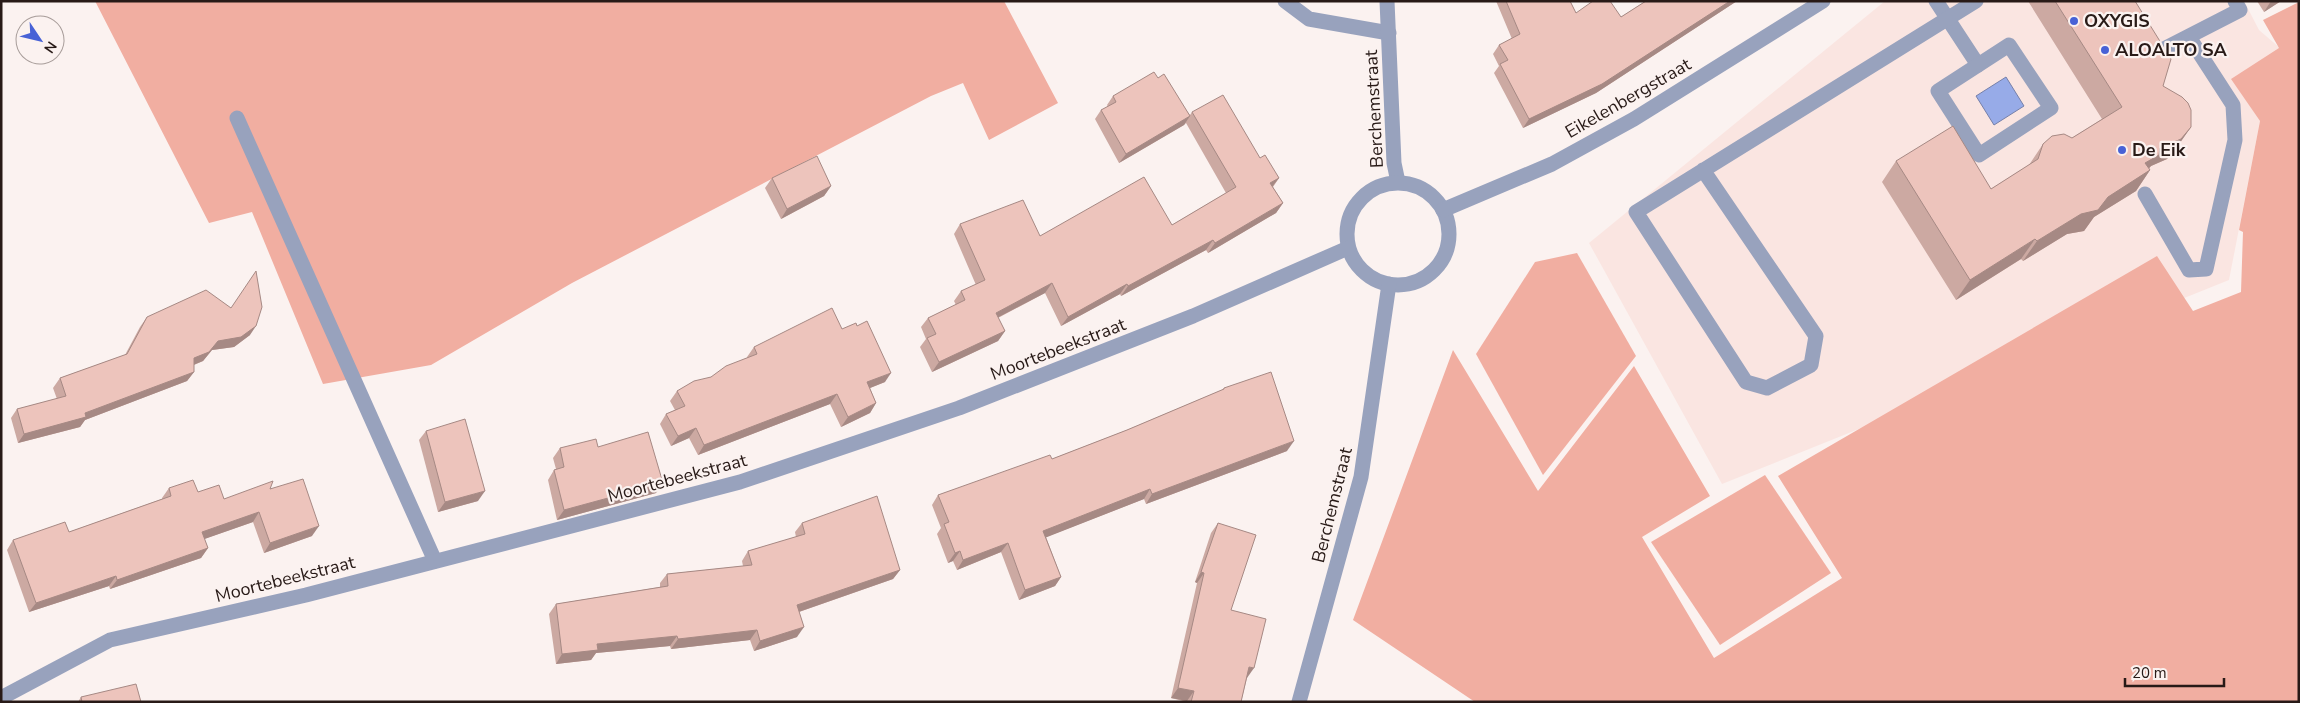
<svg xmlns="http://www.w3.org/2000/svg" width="2300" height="703" viewBox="0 0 2300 703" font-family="'Nunito Sans',sans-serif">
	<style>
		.built { fill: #fae5e1 }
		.green { fill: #f1aea1 }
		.water { fill: #97abe8; stroke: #7680a9 }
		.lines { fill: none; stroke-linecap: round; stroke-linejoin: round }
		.minor { stroke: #98a2bd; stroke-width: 15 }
		.wall { fill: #cca9a2 }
		.shaded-wall { fill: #a68984 }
		.building { fill: #edc4bc; stroke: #a68984 }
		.poi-dot { fill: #4862d6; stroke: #fbf2f0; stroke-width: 2 }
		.labels { text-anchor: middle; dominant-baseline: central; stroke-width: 4.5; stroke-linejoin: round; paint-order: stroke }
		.poi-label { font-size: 18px; font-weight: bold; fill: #281a17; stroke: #fbf2f0; text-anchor: start }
		.street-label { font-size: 18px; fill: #281a17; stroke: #fbf2f0 }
	</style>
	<rect width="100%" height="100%" fill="#fbf2f0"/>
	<polygon class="built" points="1885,1 2244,1 2259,30 2280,48 2232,79 2260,121 2229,280 1722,484 1589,243"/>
	<g class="green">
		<polygon points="95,1 1004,1 1058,103 989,140 963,83 931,96 572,283 431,365 323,384 252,212 209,223"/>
		<polygon points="2299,2 2299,702 1475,702 1353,620 1453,350 1538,491 1634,366 1710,496 1642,537 1714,658 1842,578 1778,476 2157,256 2193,311 2241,292 2243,232 2239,230 2260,121 2231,79 2279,48 2263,20"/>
		<polygon points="1577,253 1636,356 1543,475 1476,354 1535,262"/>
		<polygon points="1765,475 1831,573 1720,645 1651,542"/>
	</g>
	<polygon class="water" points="2006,77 2024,106 1994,125 1976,96"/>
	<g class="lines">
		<g class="minor">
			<polyline points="1285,1 1309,19 1389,33"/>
			<polyline points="1387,1 1394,163 1398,182"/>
			<polyline points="1936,1 1978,65"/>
			<polygon points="2009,45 2051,108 1979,155 1938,91"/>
			<polyline points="2164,49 2240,10 2235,1"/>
			<polyline points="237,118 435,561"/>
			<polyline points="1703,170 1816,336 1811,365 1767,388 1746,382 1636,212 1976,1"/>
			<circle cx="1398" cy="234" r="51"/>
			<polyline points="2145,194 2189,270 2206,269 2235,140 2233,105 2189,37"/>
			<polyline points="1443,210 1552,164 1634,119 1823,1"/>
			<polyline points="1,698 110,640 306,595 740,482 959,408 1193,316 1348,248"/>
			<polyline points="1299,702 1361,477 1389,284"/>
		</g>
	</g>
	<g class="wall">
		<polygon points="1496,1 1570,1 1576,13 1621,17 1646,1 1737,1 1596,93 1523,128 1494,73 1499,66 1493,54 1499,45 1512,39"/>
		<polygon points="2028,1 2135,1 2163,86 2191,127 2177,147 2167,159 2151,166 2149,168 2150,170 2136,191 2094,217 2084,231 2067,234 2023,261 2021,259 1956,300 1882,182 1896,161 1991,189 2029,165 2043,144 2072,138 2102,119"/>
		<polygon points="2257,1 2281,1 2264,12"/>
		<polygon points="1158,78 1190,115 1192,112 1260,158 1279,178 1273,187 1283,203 1276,213 1208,253 1206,250 1121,296 1120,294 1061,326 1045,293 998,318 1005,331 998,341 932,372 920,347 926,339 921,327 928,318 956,305 954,301 961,291 976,285 954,234 960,224 1040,236 1172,225 1226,193 1186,123 1184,125 1119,163 1095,119 1101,110 1108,107 1107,105 1113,96"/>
		<polygon points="772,178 831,186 824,196 781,219 765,188"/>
		<polygon points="147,317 250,335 234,347 212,350 203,361 194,365 194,372 187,381 85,420 80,427 18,443 11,418 17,409 57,399 53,388 60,378 125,355 140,327"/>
		<polygon points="842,329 885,382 870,388 876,403 870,413 841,427 830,404 698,455 689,438 671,446 660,424 666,414 675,410 670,401 677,391 711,377 747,358 747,357 754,347"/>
		<polygon points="1224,388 1287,451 1146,504 1144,499 1046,537 1061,577 1055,586 1019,600 1001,552 957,570 953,561 948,563 937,534 941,528 932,505 938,495 1052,459 1127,430 1222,390"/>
		<polygon points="426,431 478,501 438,512 419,440"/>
		<polygon points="598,447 656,493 557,520 548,480 554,470 556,469 553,458 560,448"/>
		<polygon points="169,488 198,492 224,499 270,489 312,536 264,553 253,522 204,539 208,548 201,558 110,589 109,586 29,612 7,550 13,540 69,532 162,499 162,498"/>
		<polygon points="802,523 900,570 893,579 799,612 797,637 754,651 750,640 671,649 670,646 596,653 591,660 556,664 549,614 556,604 660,587 660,583 667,574 743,566 742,561 748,551 796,537 795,532"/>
		<polygon points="1218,523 1231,610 1247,678 1241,702 1187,702 1171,698 1197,583 1195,582 1211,533"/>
		<polygon points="81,697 141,702 78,702"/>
	</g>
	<g class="shaded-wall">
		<polygon points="1730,1 1737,1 1596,93 1523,128 1529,119"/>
		<polygon points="2271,1 2281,1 2264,12"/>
		<polygon points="1190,116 1184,125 1119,163 1126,154"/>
		<polygon points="2191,127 2177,147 2167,159 2151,166 2145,173 2150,170 2136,191 2094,217 2084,231 2067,234 2023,261 2037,241 2108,197 2145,163 2160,148"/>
		<polygon points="1279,178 1272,187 1270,183"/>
		<polygon points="831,186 824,196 781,219 787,209"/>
		<polygon points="1283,203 1276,213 1208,253 1215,243"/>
		<polygon points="2035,239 2021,259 1956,300 1970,280"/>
		<polygon points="1213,240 1206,250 1121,296 1128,286"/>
		<polygon points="1052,283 1045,293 989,322 996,313"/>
		<polygon points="1127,284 1120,294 1061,326 1068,317"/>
		<polygon points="256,326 250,335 234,347 212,350 203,361 188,367 194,358 218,341"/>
		<polygon points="1005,331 998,341 932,372 939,362"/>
		<polygon points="194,372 187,381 85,420 80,427 18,443 24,434 85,413"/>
		<polygon points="891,373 885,382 860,392 867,382"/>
		<polygon points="837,394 830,404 698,455 704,445"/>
		<polygon points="876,403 870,413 841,427 848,417"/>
		<polygon points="696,428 689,438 671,446 678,436"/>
		<polygon points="1294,441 1287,451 1146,504 1152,494"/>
		<polygon points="663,483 656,493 557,520 564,510"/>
		<polygon points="1150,489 1144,499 1037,541 1043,531"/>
		<polygon points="485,491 478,501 438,512 445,502"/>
		<polygon points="259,512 253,522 196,542 202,532"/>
		<polygon points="319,526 312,536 264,553 270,543"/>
		<polygon points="1008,543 1001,552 957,570 963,560"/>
		<polygon points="208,548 201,558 110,589 117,580"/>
		<polygon points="960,551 953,561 948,563 955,553"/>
		<polygon points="900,570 893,579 790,615 797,605"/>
		<polygon points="1201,572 1204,573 1197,583 1195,582"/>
		<polygon points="116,576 109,586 29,612 36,603"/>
		<polygon points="1061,577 1055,586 1019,600 1025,590"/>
		<polygon points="804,627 797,637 754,651 760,641"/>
		<polygon points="757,630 750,640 671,649 678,639"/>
		<polygon points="677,636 670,646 596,653 591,660 556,664 562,654 597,644"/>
		<polygon points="1249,667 1254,668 1247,678 1243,676"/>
		<polygon points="1178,688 1194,691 1187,701 1171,698"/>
	</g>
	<g class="building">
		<polygon points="1506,1 1570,1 1576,13 1593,1 1610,1 1621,17 1646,1 1730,1 1602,84 1529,119 1500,64 1508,60 1499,45 1520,34"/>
		<polygon points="2055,1 2135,1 2171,59 2163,86 2182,97 2188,103 2191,110 2191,127 2181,139 2160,148 2159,155 2145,163 2150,170 2108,197 2098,210 2081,214 2037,241 2035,239 1970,280 1896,161 1953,126 1991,189 2038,159 2043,144 2052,136 2064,134 2072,138 2122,107"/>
		<polygon points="1154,72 1158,78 1164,74 1190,116 1126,154 1101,110 1116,102 1113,96"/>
		<polygon points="1223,95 1260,158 1265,155 1279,178 1270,183 1283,203 1215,243 1213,240 1128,286 1127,284 1068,317 1052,283 996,313 1005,331 939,362 927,338 936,334 928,318 965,300 961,291 985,280 960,224 1023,200 1040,236 1144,177 1172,225 1236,187 1192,112"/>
		<polygon points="817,156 831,186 787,209 772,178"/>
		<polygon points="256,271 262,307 256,326 241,337 218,341 209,352 194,358 194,372 85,413 86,417 24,434 17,409 66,396 60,378 127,354 147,317 206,290 231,308"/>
		<polygon points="832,308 842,329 856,323 857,326 867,321 891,373 867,382 876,403 848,417 837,394 704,445 696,428 678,436 666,414 685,406 677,391 694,381 711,377 726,366 757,354 754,347"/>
		<polygon points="1271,372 1294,441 1152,494 1150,489 1043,531 1061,577 1025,590 1008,543 963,560 960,551 955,553 944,524 949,522 938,495 1050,455 1052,459 1127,430 1224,389 1224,388"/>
		<polygon points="465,419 485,491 445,502 426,431"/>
		<polygon points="648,432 663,483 564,510 554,470 564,467 560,448 596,439 598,447"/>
		<polygon points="303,479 319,526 270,543 259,512 202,532 208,548 117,580 116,576 36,603 13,540 65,522 69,532 171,496 169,488 193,480 198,492 219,485 224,499 273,481 270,489"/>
		<polygon points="877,496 900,570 797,605 804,627 760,641 757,630 678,639 677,636 597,644 598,650 562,654 556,604 668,586 667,574 752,565 748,551 805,534 802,523"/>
		<polygon points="1218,523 1256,535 1231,610 1266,619 1254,668 1249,667 1241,702 1191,702 1194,691 1178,688 1204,573 1201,572"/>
		<polygon points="136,684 141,702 82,702 81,697"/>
	</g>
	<g class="poi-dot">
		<circle cx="2074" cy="21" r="5"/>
		<circle cx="2105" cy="50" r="5"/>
		<circle cx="2122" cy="150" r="5"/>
	</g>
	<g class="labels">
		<g class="poi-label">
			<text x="2084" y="21">OXYGIS</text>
			<text x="2115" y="50">ALOALTO SA</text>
			<text x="2132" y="150">De Eik</text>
		</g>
		<g class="street-label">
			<text transform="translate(1628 98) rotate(-30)">Eikelenbergstraat</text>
			<text transform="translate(1374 109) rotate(-93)">Berchemstraat</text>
			<text transform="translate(1058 349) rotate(-21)">Moortebeekstraat</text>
			<text transform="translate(677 478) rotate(-15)">Moortebeekstraat</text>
			<text transform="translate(1332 505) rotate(-76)">Berchemstraat</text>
			<text transform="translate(285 579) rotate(-14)">Moortebeekstraat</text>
		</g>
	</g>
	<rect width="2300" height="703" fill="none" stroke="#281a17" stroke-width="5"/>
	<g transform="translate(40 40) rotate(125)"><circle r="24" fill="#fbf2f0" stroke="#a79c99"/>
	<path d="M0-4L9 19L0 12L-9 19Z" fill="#4862d6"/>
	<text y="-8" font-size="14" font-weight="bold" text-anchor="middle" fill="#281a17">N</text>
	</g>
	<path d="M2125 678v8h99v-8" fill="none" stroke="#281a17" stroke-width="2.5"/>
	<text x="2132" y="678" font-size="15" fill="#281a17" stroke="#fbf2f0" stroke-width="4" paint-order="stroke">20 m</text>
</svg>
